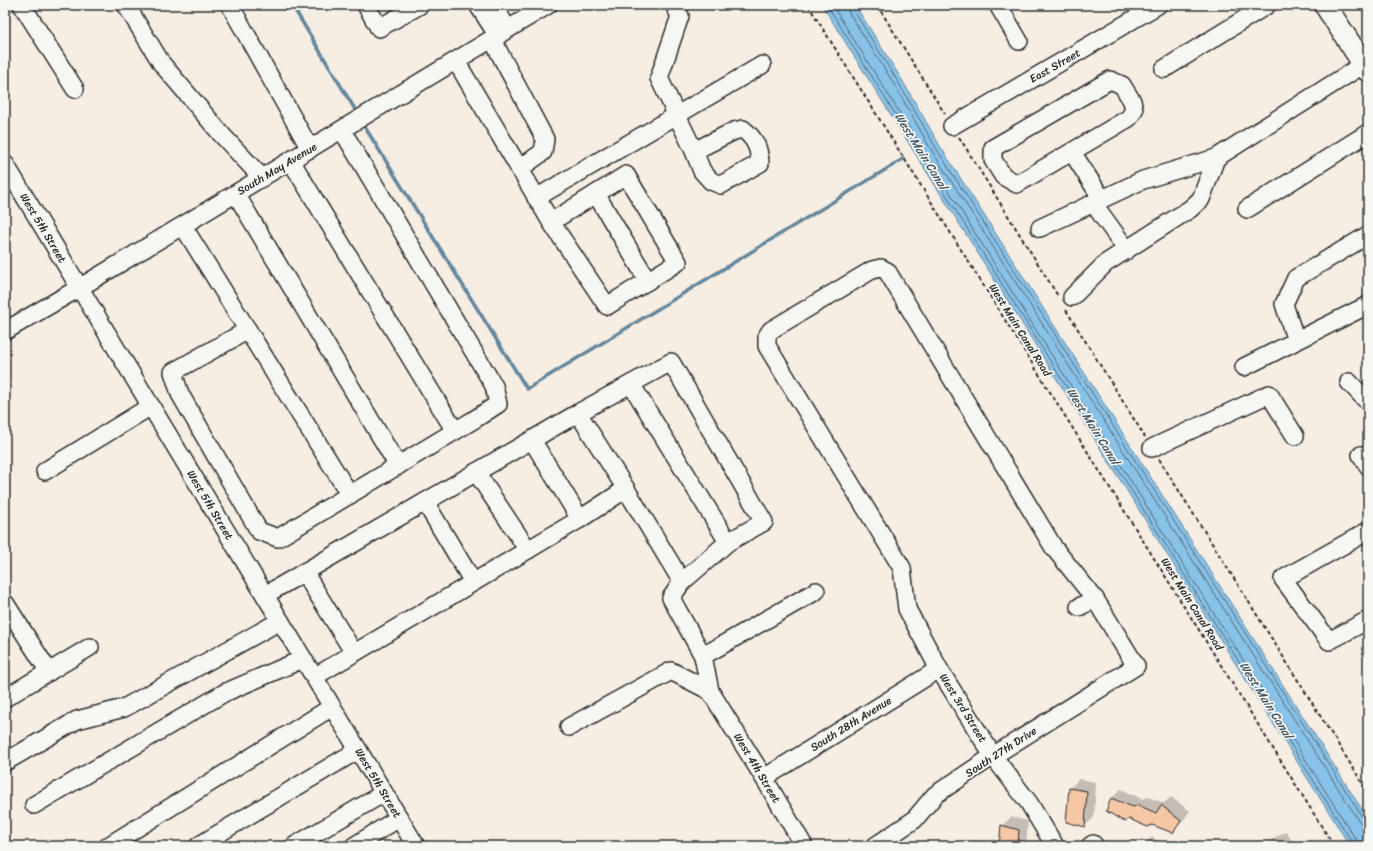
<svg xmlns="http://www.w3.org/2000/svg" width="1373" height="851" viewBox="0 0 1373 851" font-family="Sriracha,sans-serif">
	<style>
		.water { fill: #89c2e8; stroke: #63869c }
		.shadow { fill: #0003 }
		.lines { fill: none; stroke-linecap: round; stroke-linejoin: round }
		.shore { stroke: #516777; stroke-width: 1 }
		.stream { stroke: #63869c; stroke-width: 3.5 }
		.building { fill: #f5c7a5; stroke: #2b2b2b }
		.minor-casing { stroke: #2b2b2b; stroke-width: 20 }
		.major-casing { stroke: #2b2b2b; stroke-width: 24 }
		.path { stroke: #2b2b2b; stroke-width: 2; stroke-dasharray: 4 3; stroke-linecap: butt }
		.minor { stroke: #f6f6f2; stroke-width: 17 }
		.major { stroke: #f6f6f2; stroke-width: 21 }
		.labels { text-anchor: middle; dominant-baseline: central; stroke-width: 3.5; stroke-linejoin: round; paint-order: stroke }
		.street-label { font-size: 11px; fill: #2b2b2b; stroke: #f6f6f2 }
		.water-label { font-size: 12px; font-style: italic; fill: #475864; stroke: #f6f6f2 }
	</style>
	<rect width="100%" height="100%" fill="#f6ede3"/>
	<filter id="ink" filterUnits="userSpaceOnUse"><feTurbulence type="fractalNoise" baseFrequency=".025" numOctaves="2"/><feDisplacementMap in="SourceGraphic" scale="8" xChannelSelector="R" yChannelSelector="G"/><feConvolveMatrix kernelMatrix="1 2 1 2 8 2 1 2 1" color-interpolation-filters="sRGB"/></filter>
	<g filter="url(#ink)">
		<polygon class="water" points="822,5 855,5 902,80 940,146 1368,819 1368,846 1350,846"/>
		<g class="shadow">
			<polygon points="1079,779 1096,782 1094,817 1085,826 1067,821 1070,788"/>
			<polygon points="1121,789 1142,799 1148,797 1164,803 1171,797 1190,811 1182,822 1173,832 1107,810 1112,798"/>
			<polygon points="1011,817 1028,821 1026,846 1000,846 1002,826"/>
			<polygon points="1286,831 1295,846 1262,846 1263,845"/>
			<polygon points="1152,837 1168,846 1143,846"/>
			<polygon points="973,840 990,844 990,846 967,846"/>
			<polygon points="1174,843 1180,846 1171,846"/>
		</g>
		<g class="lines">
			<g class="shore">
				<polyline points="827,5 1352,842 1353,846"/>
				<polyline points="832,5 1356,840 1358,846"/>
				<polyline points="847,5 848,11 894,84 932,151 1359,821 1363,825 1368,826"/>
				<polyline points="852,5 852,8 898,82 936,148 1363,818 1368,820"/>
			</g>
			<g class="stream">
				<polyline points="292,5 356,111"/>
				<polyline points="363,124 527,389 903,159"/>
			</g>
		</g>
		<g class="building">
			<polygon points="1069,788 1087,791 1085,827 1066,822"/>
			<polygon points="1111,798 1133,807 1138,805 1156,813 1161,805 1181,821 1173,833 1152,825 1148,827 1129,819 1125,822 1106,811"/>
			<polygon points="1001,825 1019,830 1018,846 999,846"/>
		</g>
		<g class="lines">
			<defs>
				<g id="minor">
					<polyline points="22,5 75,89"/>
					<polyline points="126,5 162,64 222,135 262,178"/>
					<polyline points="230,5 310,149"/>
					<polyline points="366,5 379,28 420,5"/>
					<polyline points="478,5 498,36"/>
					<polyline points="493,5 508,29"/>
					<path d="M 674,5 L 680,16 L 659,78 L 694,151 L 702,171 L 711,181 L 721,185 L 760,163 C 759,147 755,139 743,129 L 734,131 L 694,151"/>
					<polyline points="998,5 1019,41"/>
					<polyline points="492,39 545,139 543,152 519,169"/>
					<polyline points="456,61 551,222 607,306 678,262 626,175 551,222"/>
					<polyline points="1164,69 1267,5"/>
					<polygon points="1110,80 1122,85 1132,101 1134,110 1129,118 1017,184 1003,176 993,160 993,148"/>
					<polyline points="952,126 1158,5"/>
					<polyline points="1072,152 1102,199"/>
					<polyline points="291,161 455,431"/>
					<polyline points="5,164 416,846"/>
					<polyline points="236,194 398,466"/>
					<polyline points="596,194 648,281"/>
					<polyline points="536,198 762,65"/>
					<polyline points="1093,203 1127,250"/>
					<polyline points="1247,209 1368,133"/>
					<polyline points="183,226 350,495"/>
					<polyline points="1040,228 1143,180 1216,158 1364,64"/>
					<polyline points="1072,297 1106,263 1190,209 1201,199 1216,158"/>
					<polyline points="248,330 173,372 180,394 259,531 278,538 475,419 498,404 494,386 342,130"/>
					<polyline points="5,331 79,288 548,5"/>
					<polyline points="1296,341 1284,304 1296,278 1368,235"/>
					<polyline points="1244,367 1368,305"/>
					<polyline points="1349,382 1365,399 1368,398"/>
					<polyline points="631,384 728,542"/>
					<polyline points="578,413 626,489 682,582"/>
					<polyline points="1152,448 1269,394 1295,436"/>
					<polyline points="1361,455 1368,466"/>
					<polyline points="45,471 151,406"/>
					<polyline points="476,472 528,550"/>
					<polyline points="425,502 473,582"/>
					<polyline points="580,519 626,489"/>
					<polyline points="1368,531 1283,579 1329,641 1368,620"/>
					<polyline points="304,572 354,653"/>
					<polyline points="265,595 578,413 671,362 764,522 728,542 682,582 671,598 703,656"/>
					<polyline points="5,603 49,672"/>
					<polyline points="314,677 580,519 532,440"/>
					<polyline points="710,691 764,778 804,846"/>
					<polyline points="5,698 90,647"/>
					<polyline points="569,727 671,671 710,691 703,656 816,591"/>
					<polyline points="5,762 77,720 124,708 280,621"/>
					<polyline points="764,778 939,669"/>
					<polyline points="34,805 224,693 303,659"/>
					<polyline points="108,846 332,707"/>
					<polyline points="198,846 358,750"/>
					<polyline points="294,846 384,793"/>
					<polyline points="354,846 399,818"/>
					<polyline points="875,846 914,820 935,795 993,756 1136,666 1095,599 1079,607"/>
					<polyline points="1055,846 1029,803 993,756 939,669 907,609 902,568 767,346 767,336 771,330 872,270 881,268 887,271 1054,548 1095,599"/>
					<polyline points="1090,846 1093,844 1095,846"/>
				</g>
				<polyline id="major" points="1325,5 1368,71"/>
			</defs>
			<use href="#minor" class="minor-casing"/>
			<use href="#major" class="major-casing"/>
			<g class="path">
				<polyline points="808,5 1334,846"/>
				<polyline points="877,5 945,114"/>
				<polyline points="959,137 1058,296"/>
				<polyline points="1066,310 1145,437"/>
				<polyline points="1159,459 1368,792"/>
			</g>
			<use href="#minor" class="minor"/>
			<use href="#major" class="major"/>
		</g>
	</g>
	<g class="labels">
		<g class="street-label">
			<text transform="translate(1055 66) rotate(-30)">East Street</text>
			<text transform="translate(277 169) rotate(-31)">South May Avenue</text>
			<text transform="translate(43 228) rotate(59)">West 5th Street</text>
			<text transform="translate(1020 330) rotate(58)">West Main Canal Road</text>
			<text transform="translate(210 505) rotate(59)">West 5th Street</text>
			<text transform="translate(1192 604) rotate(58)">West Main Canal Road</text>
			<text transform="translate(963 708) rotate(58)">West 3rd Street</text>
			<text transform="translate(851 724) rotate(-32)">South 28th Avenue</text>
			<text transform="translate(1001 752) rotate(-33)">South 27th Drive</text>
			<text transform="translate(757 768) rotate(59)">West 4th Street</text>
			<text transform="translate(378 783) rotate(59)">West 5th Street</text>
		</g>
		<g class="water-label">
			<text transform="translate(921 151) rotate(58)">West Main Canal</text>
			<text transform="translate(1093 426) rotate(58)">West Main Canal</text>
			<text transform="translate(1266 700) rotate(58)">West Main Canal</text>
		</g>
	</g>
	<rect width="1373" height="851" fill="none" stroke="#f6f6f2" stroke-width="20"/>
	<rect x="10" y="10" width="1353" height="831" fill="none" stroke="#2b2b2b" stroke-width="1.5" filter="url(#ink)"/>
</svg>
